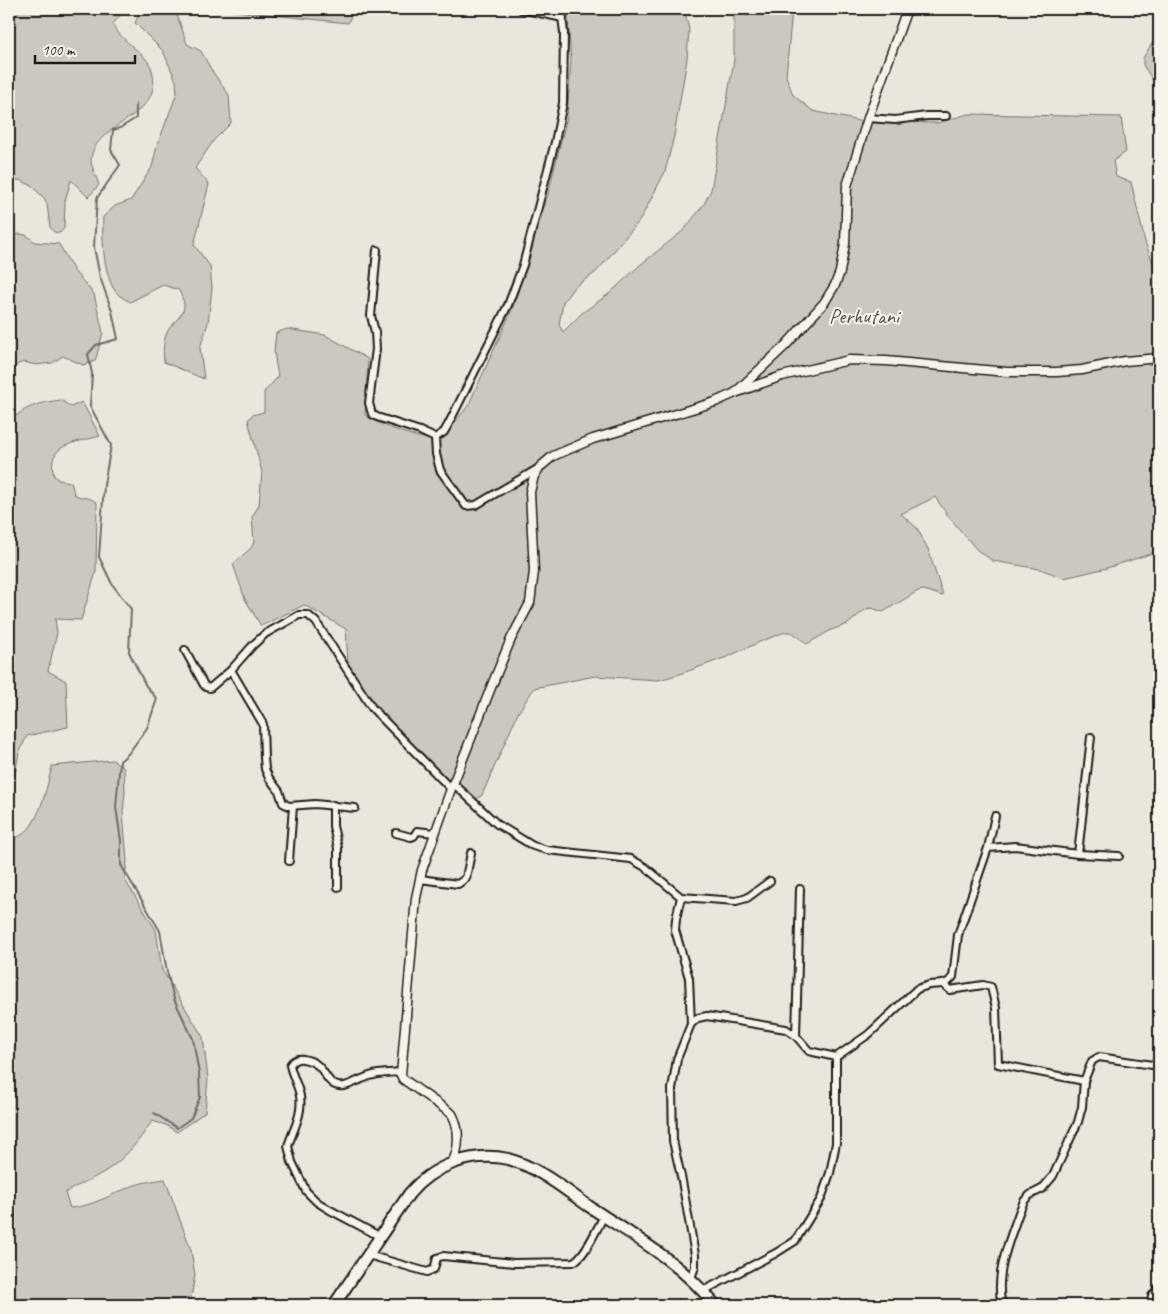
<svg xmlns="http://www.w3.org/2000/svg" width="1168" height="1314" viewBox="0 0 1168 1314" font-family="Caveat,sans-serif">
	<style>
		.green { fill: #ccc8c0; stroke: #74726e }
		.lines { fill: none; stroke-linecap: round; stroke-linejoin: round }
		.stream { stroke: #6d6c68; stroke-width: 2 }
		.minor-casing { stroke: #1c1c1c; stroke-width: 10 }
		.tertiary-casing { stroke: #1c1c1c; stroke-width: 11 }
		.trunk-casing { stroke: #1c1c1c; stroke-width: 14 }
		.minor { stroke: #f7f3e8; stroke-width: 6 }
		.tertiary { stroke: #f7f3e8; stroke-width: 8 }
		.trunk { stroke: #f7f3e8; stroke-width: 10 }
		.labels { text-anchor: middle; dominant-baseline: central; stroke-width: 4; stroke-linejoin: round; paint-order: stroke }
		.park-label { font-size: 21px; fill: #51504d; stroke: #f7f3e8 }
	</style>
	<rect width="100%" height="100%" fill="#eae6dc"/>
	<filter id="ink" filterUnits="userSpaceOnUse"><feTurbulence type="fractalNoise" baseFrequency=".02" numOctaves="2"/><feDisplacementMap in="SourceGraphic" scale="10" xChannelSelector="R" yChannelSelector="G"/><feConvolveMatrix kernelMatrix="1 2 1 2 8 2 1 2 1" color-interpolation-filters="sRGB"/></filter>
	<g filter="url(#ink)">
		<g class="green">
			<path d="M 9,9 L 125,9 L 113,24 C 120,42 147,52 152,70 C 165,119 95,121 91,159 C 91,167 97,178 99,185 L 88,197 L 71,180 L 65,201 L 64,228 L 60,233 L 54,232 L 50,227 L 47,204 L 44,198 L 31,185 L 19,180 L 9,182 Z"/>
			<path d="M 142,9 L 354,9 L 348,23 L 225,10 L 177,15 L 187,44 L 201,51 L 212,71 L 229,95 L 231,123 L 214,140 L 195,168 L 209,184 L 194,245 L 210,266 L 212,288 L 208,323 L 200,348 L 204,379 L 164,362 C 163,353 163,343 166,335 C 169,324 185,316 184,305 C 184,300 180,294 179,290 L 163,285 L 130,302 C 127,300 123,298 120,296 C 103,283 102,238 103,217 L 115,206 L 131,200 L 152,167 L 157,146 L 177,93 L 176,81 L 163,51 L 135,23 Z"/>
			<path d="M 554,9 L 684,9 L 689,29 L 687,59 L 674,136 L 665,172 L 640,220 L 604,263 L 595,273 L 574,287 L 563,302 L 559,325 L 563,332 L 582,313 L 610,293 L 640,265 L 684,230 L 704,204 L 711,190 L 734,60 L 734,9 L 792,9 L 786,76 L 793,95 L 813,111 L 859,121 L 885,122 L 938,123 L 968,114 L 1121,117 L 1126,152 L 1113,161 L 1116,177 L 1131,182 L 1145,242 L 1159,278 L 1159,551 L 1107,568 L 1064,578 L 1040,569 L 993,561 L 977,550 L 949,517 L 935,497 L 901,514 L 917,528 L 928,549 L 943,596 L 924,590 L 918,591 L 883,612 L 872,608 L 866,609 L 848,624 L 831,630 L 807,644 L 792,632 L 785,632 L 762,641 L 727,657 L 677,675 L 658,680 L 595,676 L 534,688 L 518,713 L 482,795 L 476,800 L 439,773 L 384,716 L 348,665 L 346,629 L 304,605 L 261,626 L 245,599 L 233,564 L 251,548 L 254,542 L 252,517 L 259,505 L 262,472 L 248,420 L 252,415 L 264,412 L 264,392 L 278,377 L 274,352 L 276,333 L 287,329 L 325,335 L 368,359 L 365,415 C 382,427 419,439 440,441 L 468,406 L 512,310 L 548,194 L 567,117 L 571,61 L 568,18 L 566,11 Z"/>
			<polygon points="1159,32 1159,90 1143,65 1143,58"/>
			<polygon points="20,234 26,235 35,242 59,244 74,271 94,294 103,333 95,361 83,365 63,356 52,363 36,365 24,362 18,364 9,373 9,236"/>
			<path d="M 61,400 L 71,407 L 82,402 L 100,436 C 76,443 45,443 54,476 L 59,480 L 71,482 L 74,494 C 83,500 88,495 97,503 L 96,572 L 81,620 L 55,619 L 57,633 L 48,671 L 66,681 L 68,727 L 27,736 L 19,753 L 15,774 L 9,785 L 9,422 C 26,406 38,403 61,400 Z"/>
			<path d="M 113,760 L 124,768 L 125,792 L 123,812 L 127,860 L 125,880 L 156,930 L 162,970 L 203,1037 L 208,1079 L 205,1112 L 177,1132 L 166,1125 L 152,1121 C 139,1141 125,1159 104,1172 C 91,1180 77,1185 65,1193 L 70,1208 C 93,1206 110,1195 130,1187 C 141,1182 154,1181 165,1179 L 191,1250 L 195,1275 L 190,1304 L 189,1305 L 9,1305 L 9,842 C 13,839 19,837 23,834 C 40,822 47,786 52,766 Z"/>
		</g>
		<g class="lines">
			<polyline class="stream" points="136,104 136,118 120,128 113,130 111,150 120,165 97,198 94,247 100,277 112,311 118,339 96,345 88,354 92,374 90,406 111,445 104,485 99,557 112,584 131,609 129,652 146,686 157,699 147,728 128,754 120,761 116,807 121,841 121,865 160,931 167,972 174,999 193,1039 199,1074 200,1097 191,1118 177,1128 154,1113"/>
			<defs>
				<g id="minor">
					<polyline points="521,9 563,18"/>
					<polyline points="868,118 895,120 927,116 946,116"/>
					<polyline points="377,250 371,316 375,332 376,349 369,403 372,414 377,417 420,431 435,438 436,454 440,470 466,506 476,505 539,468"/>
					<polyline points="435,438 444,432 448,425 508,305 523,265 555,142 563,103 564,33 561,9"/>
					<polyline points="185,650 204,685 206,687 210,688 231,670 253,645 265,634 299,615 308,615 316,622 372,708 451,789"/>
					<polyline points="231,670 263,724 264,758 265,769 269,778 279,791 283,803 289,806 315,804 355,808"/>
					<polyline points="454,784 497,824 533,846 547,850 631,859 645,867 681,897 736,901 747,898 770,881"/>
					<polyline points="333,805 333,826 338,848 338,887"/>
					<polyline points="396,833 411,837 414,836 417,831 435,833"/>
					<polyline points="988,848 995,816"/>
					<polyline points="1078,854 1091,737"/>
					<polyline points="289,861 293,806"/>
					<polyline points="420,879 458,884 466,878 471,853"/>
					<polyline points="681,897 676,919 675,930 689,978 691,1024"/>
					<path d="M 943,984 L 950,990 L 983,985 L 991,987 L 996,1008 L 998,1064 L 1084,1081 L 1082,1107 L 1078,1122 L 1053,1176 L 1042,1189 L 1030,1195 L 1024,1201 L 1020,1210 C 1010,1238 994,1275 1002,1305"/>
					<polyline points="796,1036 800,889"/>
					<polyline points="1084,1081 1092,1061 1099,1057 1159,1066"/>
					<path d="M 381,1237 L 330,1210 L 317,1202 L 306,1191 L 292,1162 L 288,1146 C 293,1130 303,1114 300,1096 C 298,1085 292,1076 290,1065 C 293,1060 297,1058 303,1059 C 326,1063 323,1080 335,1085 C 344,1089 354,1082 362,1079 C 374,1073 387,1073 400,1072"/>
					<path d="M 368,1255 L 427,1272 L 434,1269 L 437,1258 L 443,1256 L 514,1263 L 573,1262 C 585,1257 597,1228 604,1216"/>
					<polyline points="691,1278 695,1267 695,1255 682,1181 673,1141 672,1089 677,1059 691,1024 698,1018 707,1016 786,1029 796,1036 809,1051 836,1057 869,1034 917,989 929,985 943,984 948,982 953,977 958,935 988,848 1015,846 1078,854 1119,856"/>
					<polyline points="703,1291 776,1253 795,1241 821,1199 830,1173 836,1143 836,1057"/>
					<polyline points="1151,1305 1152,1296 1159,1287"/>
				</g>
				<g id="tertiary">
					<polyline points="737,391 786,345 824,303 835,285 840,272 845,244 847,186 868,118 907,9"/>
					<path d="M 451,1164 C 460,1151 460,1128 452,1114 L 403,1079 L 401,1075 L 416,898 L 422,870 L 451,789 L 492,685 L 511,639 L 530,603 L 534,571 L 530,492 L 534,476 L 540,467 L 553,456 L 593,439 L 715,402 L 735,393 L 782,376 L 849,360 L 886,361 L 1007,372 L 1057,372 L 1082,370 L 1125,361 L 1159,358"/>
				</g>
				<path id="trunk" d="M 334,1305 L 409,1194 C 432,1166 471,1151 508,1159 C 538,1167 564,1189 590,1207 C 635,1237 680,1262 715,1305"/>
			</defs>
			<use href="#minor" class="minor-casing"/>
			<use href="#tertiary" class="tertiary-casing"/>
			<use href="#trunk" class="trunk-casing"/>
			<use href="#minor" class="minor"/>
			<use href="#tertiary" class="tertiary"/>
			<use href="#trunk" class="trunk"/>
		</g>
	</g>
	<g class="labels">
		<g class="park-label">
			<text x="864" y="316">Perhutani</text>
		</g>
	</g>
	<rect width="1168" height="1314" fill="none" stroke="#f7f3e8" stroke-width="30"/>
	<rect x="15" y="15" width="1138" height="1284" fill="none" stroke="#1c1c1c" stroke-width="2" filter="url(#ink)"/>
	<path d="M35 55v8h100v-8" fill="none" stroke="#1c1c1c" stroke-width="2.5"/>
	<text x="42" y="55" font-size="15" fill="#1c1c1c" stroke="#f7f3e8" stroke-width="4" paint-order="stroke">100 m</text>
</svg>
